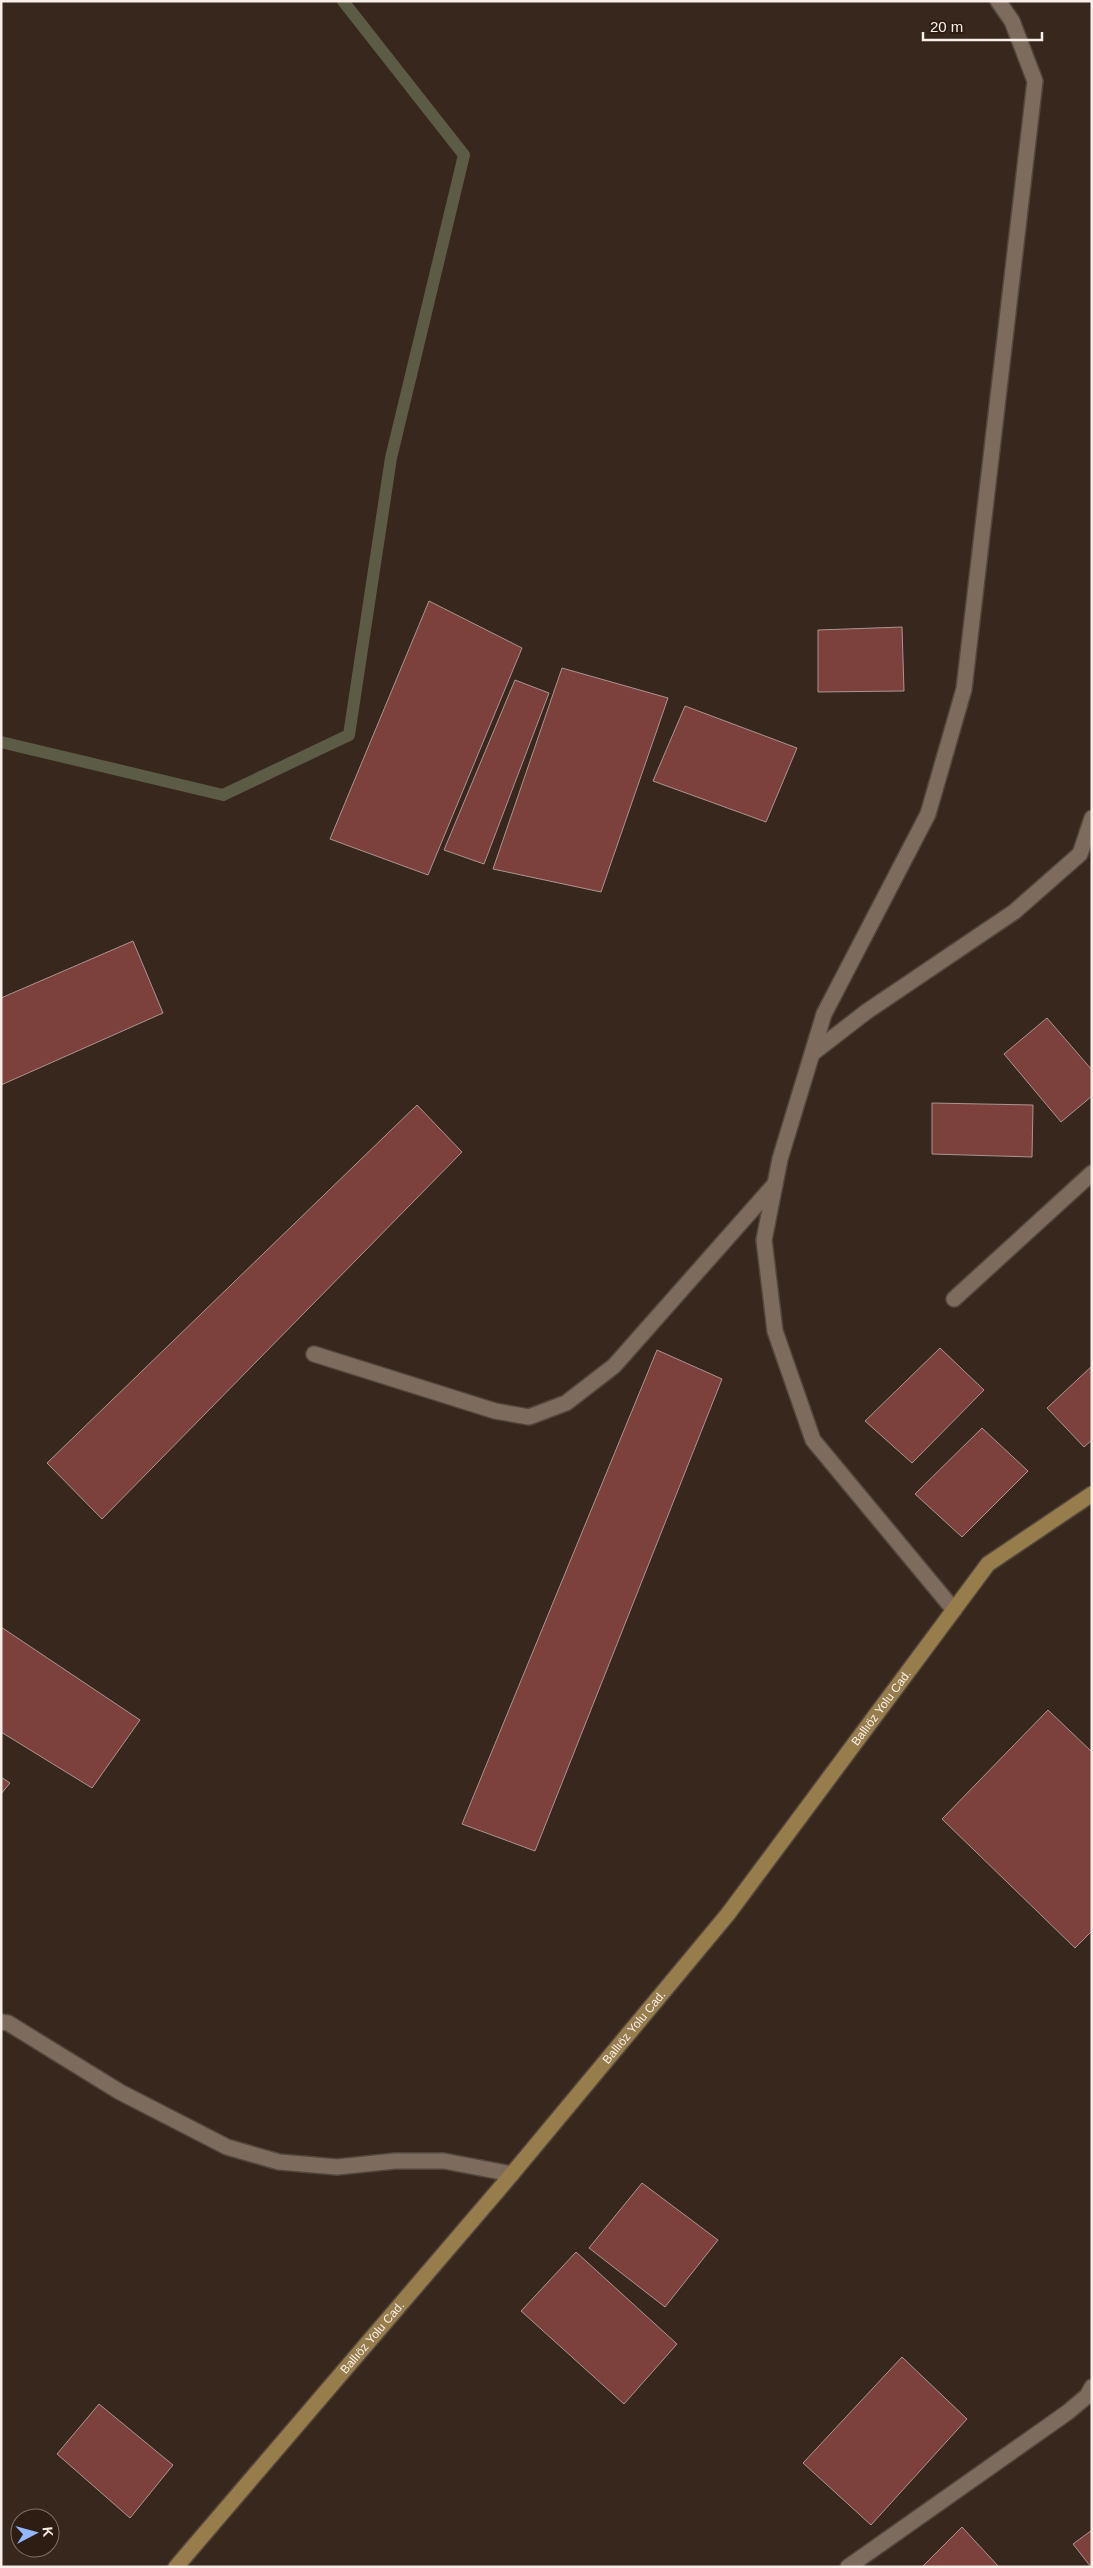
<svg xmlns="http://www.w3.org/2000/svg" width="1093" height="2568" viewBox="0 0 1093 2568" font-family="Helvetica,sans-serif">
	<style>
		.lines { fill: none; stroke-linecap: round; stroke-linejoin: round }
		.stream { stroke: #5b5b46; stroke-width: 12 }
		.building { fill: #7d413d; stroke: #ad9491 }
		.lane-casing { stroke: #53463c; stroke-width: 18 }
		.street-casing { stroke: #53463c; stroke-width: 18 }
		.secondary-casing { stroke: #53463c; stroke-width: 18 }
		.lane { stroke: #7d6b5e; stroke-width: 15 }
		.street { stroke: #7d6b5e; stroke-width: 15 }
		.secondary { stroke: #977c4c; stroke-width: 15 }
		.labels { text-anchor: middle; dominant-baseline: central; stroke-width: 4; stroke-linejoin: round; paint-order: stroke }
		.street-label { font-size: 12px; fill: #faefe8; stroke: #2d1d13 }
	</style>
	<rect width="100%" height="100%" fill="#37271c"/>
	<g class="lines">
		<polyline class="stream" points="1,742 223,795 349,735 391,458 464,155 343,1"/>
	</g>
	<g class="building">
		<polygon points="429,601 522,648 428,875 330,839"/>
		<polygon points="902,627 904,691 818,692 818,630"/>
		<polygon points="562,668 668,698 601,892 493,869"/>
		<polygon points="515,680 549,693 484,864 444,850"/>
		<polygon points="685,706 797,748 766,822 653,781"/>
		<polygon points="133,941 163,1013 1,1085 1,998"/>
		<polygon points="1047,1018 1092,1070 1092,1096 1061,1122 1004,1054"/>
		<polygon points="932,1103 1033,1105 1032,1157 932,1154"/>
		<polygon points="417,1105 462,1152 102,1519 47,1463"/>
		<polygon points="940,1348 984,1390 912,1463 865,1421"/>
		<polygon points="657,1350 722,1379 535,1851 462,1824"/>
		<polygon points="1092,1366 1092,1440 1084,1447 1047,1408"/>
		<polygon points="982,1428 1028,1471 962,1537 915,1494"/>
		<polygon points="1,1627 140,1720 92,1788 1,1732"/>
		<polygon points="1048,1710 1092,1752 1092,1931 1075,1948 942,1819"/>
		<polygon points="1,1777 10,1783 1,1794"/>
		<polygon points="642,2183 718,2240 665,2307 589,2248"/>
		<polygon points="576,2252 677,2344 624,2404 521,2311"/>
		<polygon points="902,2357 967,2419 871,2525 803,2463"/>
		<polygon points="99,2404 173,2465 130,2518 57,2454"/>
		<polygon points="962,2527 999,2567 922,2567"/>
		<polygon points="1092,2530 1092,2567 1091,2567 1073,2544"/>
	</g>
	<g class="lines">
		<defs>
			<polyline id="lane" points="954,1299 1092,1173"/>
			<g id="street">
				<polyline points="813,1053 866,1012 1014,912 1080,854 1092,818"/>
				<polyline points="314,1354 495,1411 529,1417 566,1403 614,1366 775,1184"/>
				<polyline points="954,1610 813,1440 775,1331 764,1240 780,1159 824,1014 928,814 964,689 1035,81 1012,21 998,1"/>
				<polyline points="1,2022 8,2023 120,2092 227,2147 279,2162 337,2167 395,2161 444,2161 512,2174"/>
				<polyline points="848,2567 1068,2412 1087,2396 1092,2387"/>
			</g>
			<g id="secondary">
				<path id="s1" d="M 176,2567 L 512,2174 L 728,1914 L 988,1564 L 1092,1494"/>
			</g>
		</defs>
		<use href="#lane" class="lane-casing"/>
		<use href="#street" class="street-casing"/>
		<use href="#secondary" class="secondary-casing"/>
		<use href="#lane" class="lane"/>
		<use href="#street" class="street"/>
		<use href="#secondary" class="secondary"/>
	</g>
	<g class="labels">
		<g class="street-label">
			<text stroke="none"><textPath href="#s1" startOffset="1112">Ballıöz Yolu Cad.</textPath></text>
			<text stroke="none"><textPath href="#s1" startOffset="708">Ballıöz Yolu Cad.</textPath></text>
			<text stroke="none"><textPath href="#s1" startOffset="302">Ballıöz Yolu Cad.</textPath></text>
		</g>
	</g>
	<rect width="1093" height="2568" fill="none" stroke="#faefe8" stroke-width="5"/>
	<g transform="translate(35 2533) rotate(84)"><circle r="24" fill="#2d1d13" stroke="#7f7168"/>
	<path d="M0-4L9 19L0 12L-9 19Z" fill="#92b7fd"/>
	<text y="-8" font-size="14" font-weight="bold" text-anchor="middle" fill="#faefe8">K</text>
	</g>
	<path d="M923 32v8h119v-8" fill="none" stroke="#faefe8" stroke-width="2.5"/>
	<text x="930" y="32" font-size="15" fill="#faefe8" stroke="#2d1d13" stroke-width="4" paint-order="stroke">20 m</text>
</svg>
